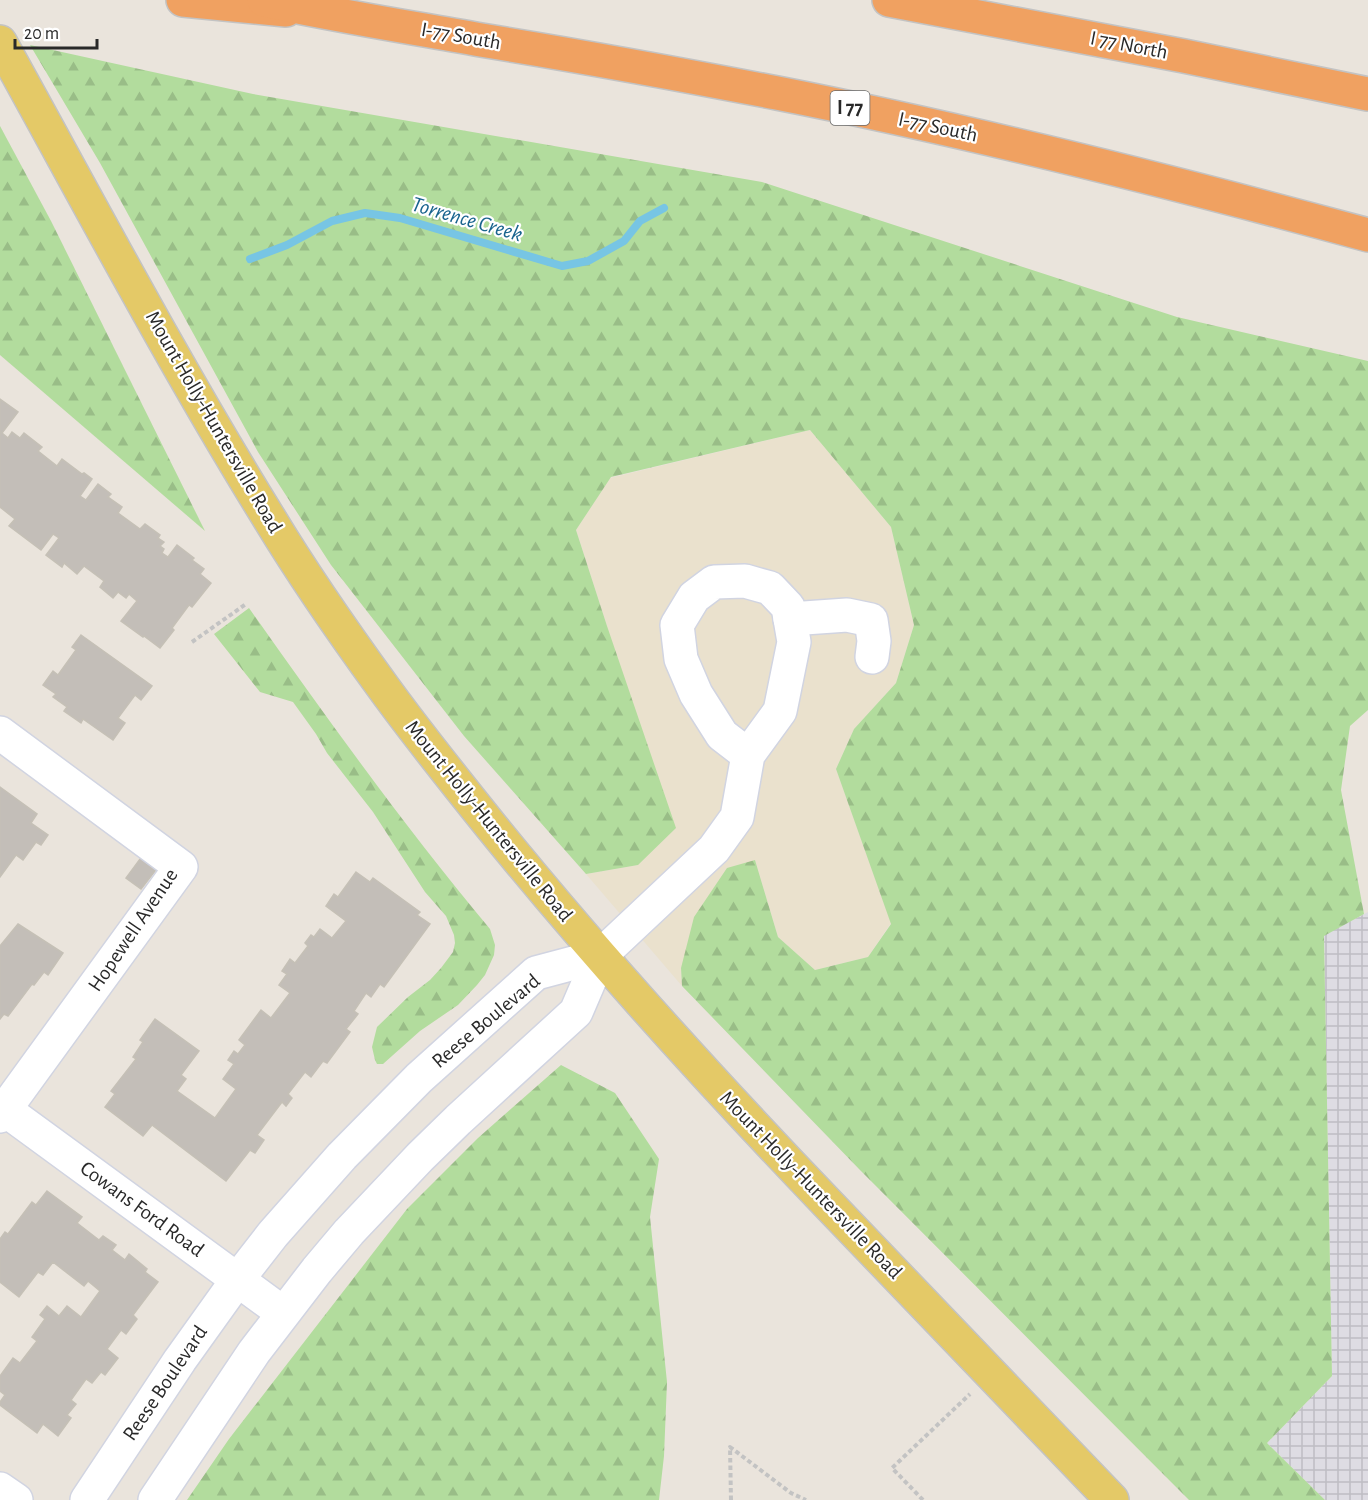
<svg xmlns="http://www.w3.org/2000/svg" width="1368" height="1500" viewBox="0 0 1368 1500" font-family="'Alegreya Sans',sans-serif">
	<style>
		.industrial { fill: url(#industrial-grid) }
		.education { fill: #eae1cd }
		.forest { fill: url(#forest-firs) }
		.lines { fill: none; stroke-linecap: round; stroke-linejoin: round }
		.stream { stroke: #77c5e4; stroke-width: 8 }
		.building { fill: #c3beb8; stroke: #c5c0b6; stroke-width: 1.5 }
		.minor-casing { stroke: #d1d4e1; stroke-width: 36 }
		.major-casing { stroke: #c3c3c3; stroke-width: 36 }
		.highway-casing { stroke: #c3c3c3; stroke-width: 36 }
		.path { stroke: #c3c3c3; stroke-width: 4; stroke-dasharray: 4.5 3; stroke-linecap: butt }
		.minor { stroke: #fff; stroke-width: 33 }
		.major { stroke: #e4c967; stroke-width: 33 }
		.highway { stroke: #f0a161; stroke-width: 33 }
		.labels { text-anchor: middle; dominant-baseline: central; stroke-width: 4.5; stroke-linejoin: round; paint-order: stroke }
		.shield { fill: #fff; stroke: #696969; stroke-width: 1.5 }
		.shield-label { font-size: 20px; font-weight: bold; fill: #292929 }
		.street-label { font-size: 21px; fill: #292929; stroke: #fff }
		.water-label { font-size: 22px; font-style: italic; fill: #19648e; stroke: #fff }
	</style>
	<defs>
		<pattern id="industrial-grid" width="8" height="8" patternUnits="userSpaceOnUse" patternTransform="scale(1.5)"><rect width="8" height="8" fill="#dedce3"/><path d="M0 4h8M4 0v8" fill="none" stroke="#bebdc3"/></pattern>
		<pattern id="forest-firs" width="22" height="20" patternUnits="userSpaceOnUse" patternTransform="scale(1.5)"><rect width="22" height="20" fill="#b2dc9d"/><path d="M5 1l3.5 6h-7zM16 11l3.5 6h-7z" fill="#99bd87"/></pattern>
	</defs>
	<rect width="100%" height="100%" fill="#eae4dc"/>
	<polygon class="industrial" points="1368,912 1368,1500 1325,1500 1267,1443 1332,1376 1324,935"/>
	<polygon class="education" points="810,430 891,527 914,625 896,683 854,729 836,769 891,923 868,957 815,970 778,937 755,860 681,968 682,986 586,874 638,865 607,626 576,530 610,478"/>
	<g class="forest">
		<polygon points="30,45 253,94 762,182 1177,317 1368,361 1368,710 1350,726 1341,790 1364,914 1324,936 1332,1376 1267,1443 1325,1500 1189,1500 859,1169 682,986 681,968 694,917 727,868 755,860 778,937 815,970 868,957 891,924 836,769 854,729 896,683 914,625 891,527 810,430 611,477 576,530 607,626 676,828 638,865 586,874 464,736 331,565 258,452 100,163"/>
		<polygon points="0,126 51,221 205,531 0,355"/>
		<path d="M 249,608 C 326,717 404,826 490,929 L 495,945 L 494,955 L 485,975 L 477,985 L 458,1005 L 420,1031 L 383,1064 L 377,1064 L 375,1060 L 372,1047 L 377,1027 L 408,997 L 430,980 L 441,968 L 453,952 L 455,943 L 454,935 L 446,916 L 425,892 L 373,812 L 327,753 L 316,734 L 293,702 L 260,692 L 214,634 Z"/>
		<polygon points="561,1065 615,1093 659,1159 650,1217 667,1382 664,1456 659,1500 187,1500 229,1439 407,1209 478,1138"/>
	</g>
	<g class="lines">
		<polyline class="stream" points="250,259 287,245 332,221 365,213 400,218 562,266 588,261 624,241 640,221 664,208"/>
	</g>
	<g class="building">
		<polygon points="0,399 18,412 2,433 8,438 12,432 20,438 24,433 42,447 38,451 57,466 62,459 82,474 84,473 92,479 80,496 86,500 98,484 111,494 108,497 122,507 118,513 140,529 145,524 160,535 158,538 164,542 160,546 164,549 162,553 168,557 177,545 194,558 192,560 204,569 200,574 211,583 192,607 189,605 172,628 174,630 160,648 144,636 143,637 121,621 137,601 129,594 126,598 118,592 113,598 100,587 104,581 84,566 77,574 64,563 62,567 46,555 59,538 53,534 41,550 9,526 15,519 0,507"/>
		<polygon points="81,635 152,686 141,700 135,695 118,718 125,723 113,740 83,719 81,723 64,711 67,707 53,697 56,694 43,685 53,671 58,675 76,650 72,647"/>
		<polygon points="0,787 37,814 31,823 48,835 41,845 36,842 23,860 16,855 0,877"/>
		<polygon points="143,855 158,867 141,889 126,878"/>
		<polygon points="356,872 370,882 373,878 420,912 417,915 430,924 384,987 380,984 371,997 366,993 354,1011 358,1014 346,1029 350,1032 327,1063 323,1061 311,1077 305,1072 288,1094 292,1098 286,1106 282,1102 257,1135 264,1140 255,1153 250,1150 226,1181 152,1125 143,1136 105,1107 115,1094 111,1091 136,1059 133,1057 143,1042 140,1040 155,1019 199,1051 181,1075 186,1079 177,1091 215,1118 236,1089 223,1079 234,1064 228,1060 234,1051 238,1054 245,1045 239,1040 261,1010 271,1018 290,993 279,985 287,974 282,971 290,959 295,963 308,946 305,943 311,935 314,937 320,929 332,938 346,921 326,906 334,894 338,897"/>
		<polygon points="18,924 63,953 48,975 44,972 34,985 32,984 8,1016 4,1014 0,1019 0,946"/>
		<polygon points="47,1191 82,1217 77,1223 99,1240 103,1236 116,1245 112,1250 125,1260 129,1254 147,1269 145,1272 158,1282 133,1315 137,1319 126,1334 121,1330 107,1349 118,1358 105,1375 101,1372 92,1383 86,1379 71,1400 76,1404 67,1415 71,1418 58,1436 43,1424 37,1433 0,1405 0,1402 5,1395 0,1391 0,1376 13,1358 20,1363 37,1341 32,1337 45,1319 40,1315 47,1306 59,1316 67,1306 81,1317 100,1291 88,1281 84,1286 53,1262 43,1275 38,1272 19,1297 0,1282 0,1239 5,1232 8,1234 32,1202 36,1205"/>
	</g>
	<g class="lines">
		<defs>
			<g id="minor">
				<polyline points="790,619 847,615 871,620 874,641 872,657"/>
				<polyline points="0,733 181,867 0,1116"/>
				<polyline points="0,1106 283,1313"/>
				<polyline points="0,1489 16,1500"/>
				<polyline points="87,1500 180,1360 238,1279 273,1234 342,1156 419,1078 536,973 600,956"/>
				<polyline points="155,1500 254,1352 317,1270 349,1232 420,1157 458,1120 576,1012 600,956 714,849 737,817 748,755 780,711 794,642 788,607 770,588 745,581 714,582 694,597 677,625 681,659 696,694 722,735 748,755"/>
			</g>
			<path id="major" d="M 0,42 C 88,201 173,363 269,518 C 304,576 343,632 383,687 C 417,734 454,780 491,826 C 598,958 712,1083 830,1206 C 924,1304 1018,1402 1112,1500"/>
			<g id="highway">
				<polyline points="183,0 286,10"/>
				<path d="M 264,0 C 336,16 409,27 481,40 C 580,56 679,74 777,93 C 976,132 1173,182 1368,235"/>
				<polyline points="889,0 1184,56 1368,94"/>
			</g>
		</defs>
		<use href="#minor" class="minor-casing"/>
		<use href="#major" class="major-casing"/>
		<use href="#highway" class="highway-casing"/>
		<g class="path">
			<polyline points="192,642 246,604"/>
			<polyline points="731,1500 730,1447 791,1493 806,1500"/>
			<polyline points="923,1500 892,1468 970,1394"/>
		</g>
		<use href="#minor" class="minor"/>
		<use href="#major" class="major"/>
		<use href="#highway" class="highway"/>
	</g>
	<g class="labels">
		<rect class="shield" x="830.5" y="91" width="39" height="34" rx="4.5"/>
		<g class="shield-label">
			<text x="850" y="108">I 77</text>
		</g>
		<g class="street-label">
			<text transform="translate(461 36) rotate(10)">I-77 South</text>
			<text transform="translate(1129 45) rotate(11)">I 77 North</text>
			<text transform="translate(938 127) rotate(12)">I-77 South</text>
			<text transform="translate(214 422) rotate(60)">Mount Holly-Huntersville Road</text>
			<text transform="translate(489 821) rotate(51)">Mount Holly-Huntersville Road</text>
			<text transform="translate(133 930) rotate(-56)">Hopewell Avenue</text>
			<text transform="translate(486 1021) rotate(-40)">Reese Boulevard</text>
			<text transform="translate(811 1185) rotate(46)">Mount Holly-Huntersville Road</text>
			<text transform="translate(142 1209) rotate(36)">Cowans Ford Road</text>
			<text transform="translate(165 1383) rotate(-56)">Reese Boulevard</text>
		</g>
		<g class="water-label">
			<text transform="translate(467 219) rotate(16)">Torrence Creek</text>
		</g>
	</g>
	<path d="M15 39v9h82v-9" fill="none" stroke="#292929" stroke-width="3"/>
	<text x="24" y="39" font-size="18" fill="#292929" stroke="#ffffff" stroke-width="4.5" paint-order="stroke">20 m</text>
</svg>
